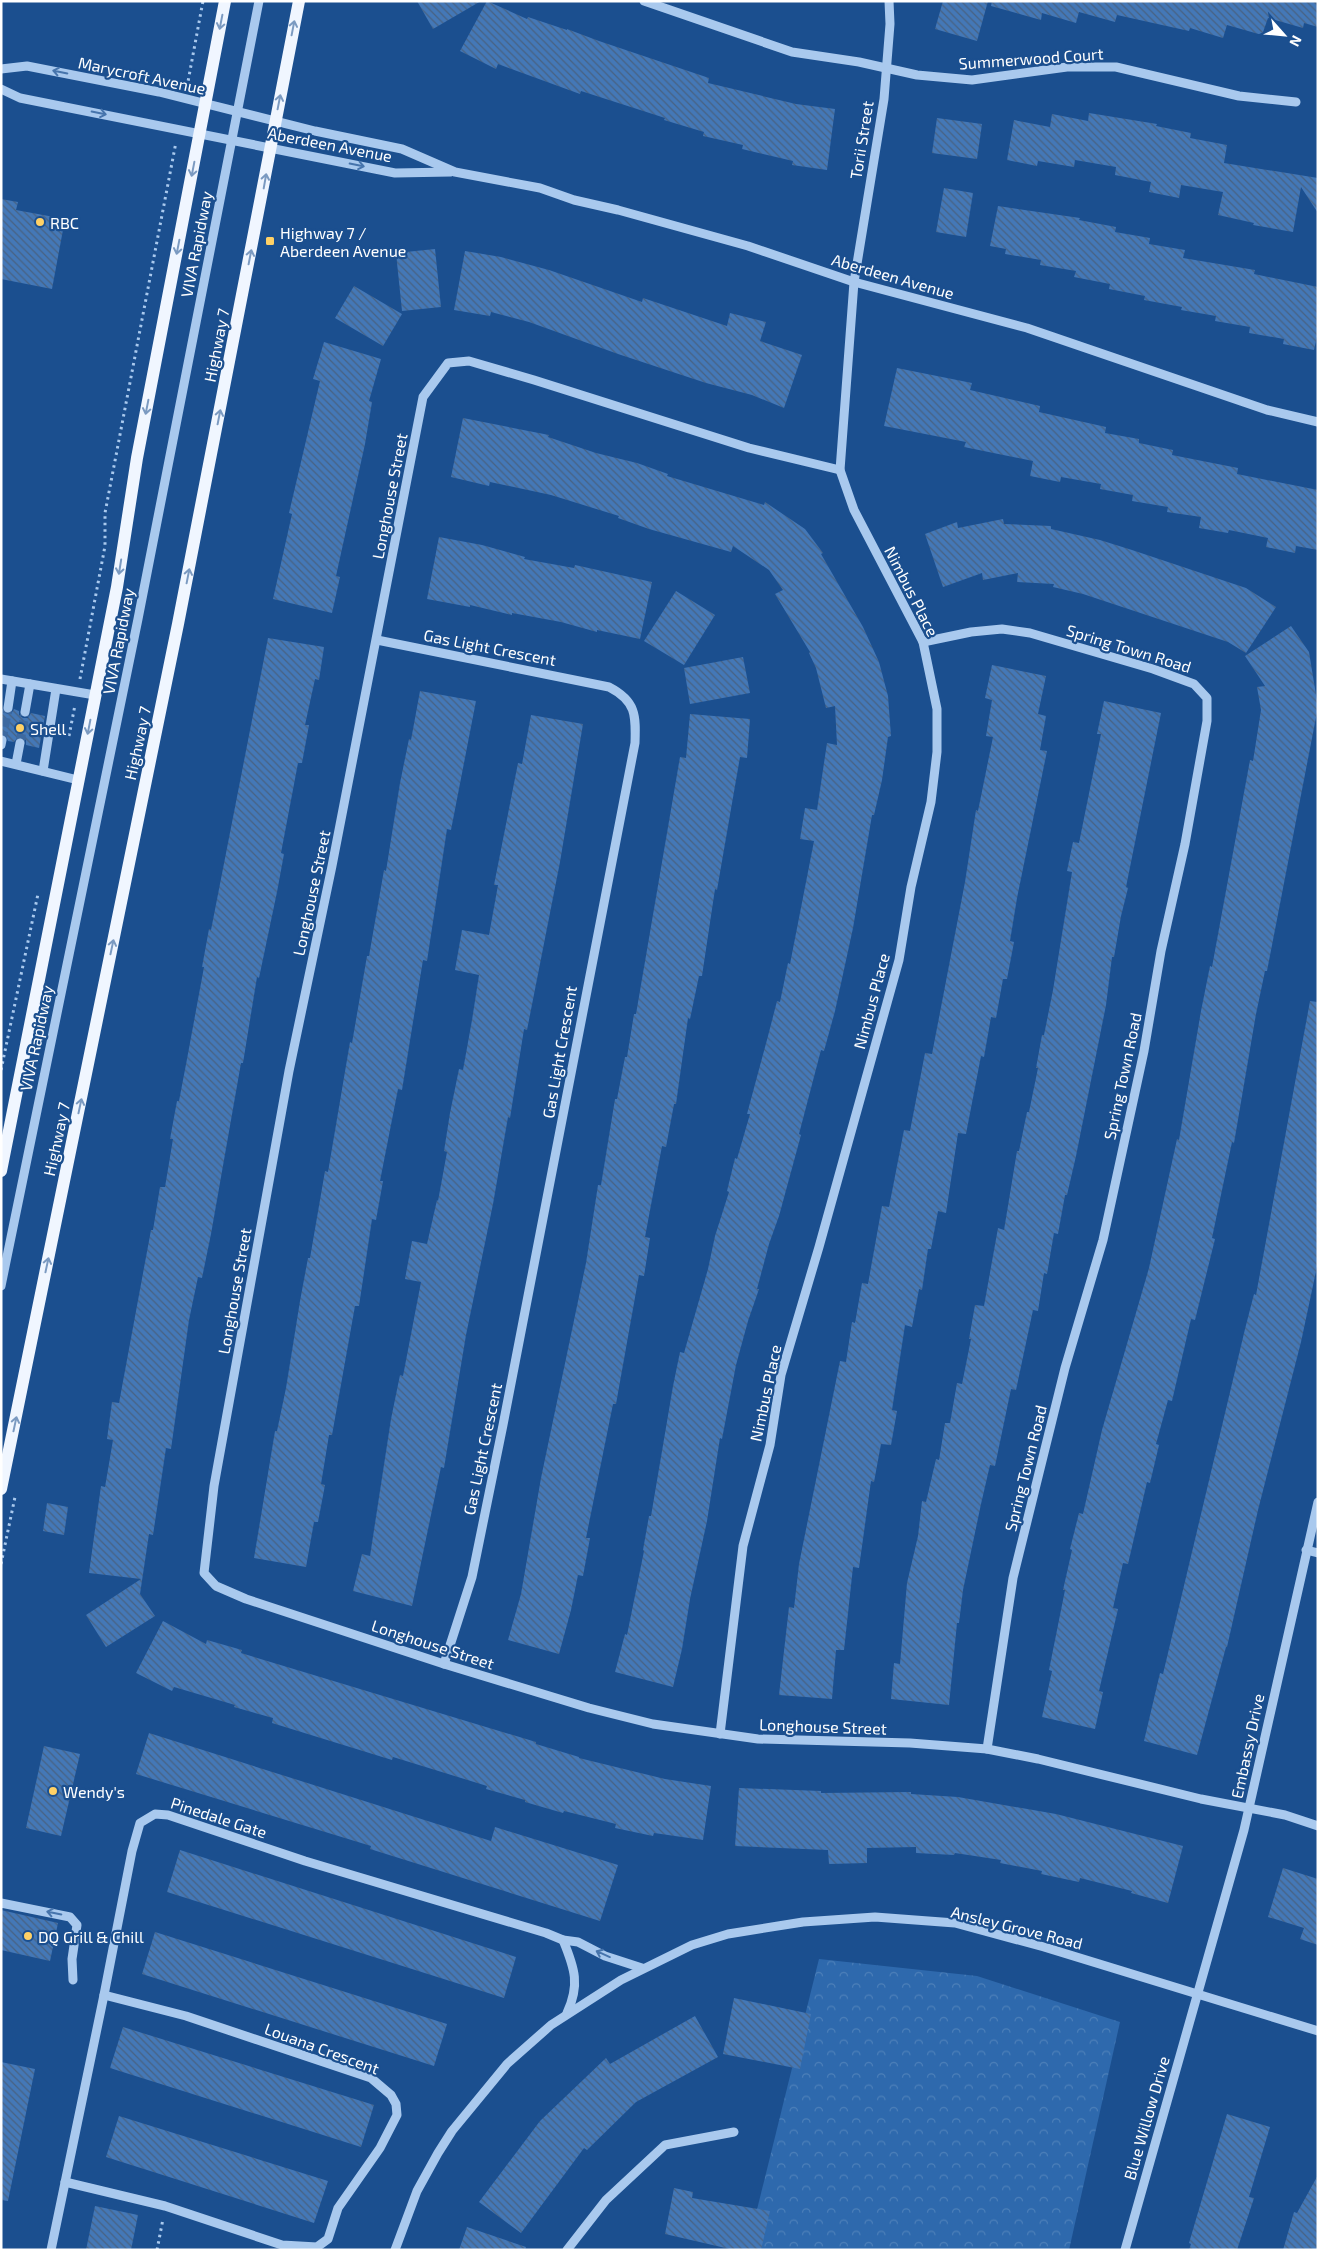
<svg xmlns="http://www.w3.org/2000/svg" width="1319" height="2251" viewBox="0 0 1319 2251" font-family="'Exo 2',sans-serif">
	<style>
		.forest { fill: url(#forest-crowns) }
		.building { fill: url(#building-back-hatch) }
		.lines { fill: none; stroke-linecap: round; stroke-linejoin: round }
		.minor-tunnel { stroke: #3d69a0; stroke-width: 9; stroke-dasharray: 9 4.5; stroke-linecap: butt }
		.path { stroke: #a9c9ee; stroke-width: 3; stroke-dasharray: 2.5 4; stroke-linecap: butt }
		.minor { stroke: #a9c9ee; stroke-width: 9 }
		.major { stroke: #f0f6ff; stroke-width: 12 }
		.oneway { stroke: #7b9ac1 }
		.oneway2 { stroke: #4674ac }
		.poi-dot { fill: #ffd166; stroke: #1b4f8f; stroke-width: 2 }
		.labels { text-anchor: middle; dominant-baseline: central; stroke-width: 4.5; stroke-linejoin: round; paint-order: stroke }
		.street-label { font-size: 16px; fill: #fff; stroke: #1b4f8f }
		.poi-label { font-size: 16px; fill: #fff; stroke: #1b4f8f; text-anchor: start }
	</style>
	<defs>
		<pattern id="forest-crowns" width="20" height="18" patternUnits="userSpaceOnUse" patternTransform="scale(1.25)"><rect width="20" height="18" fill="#2e69ad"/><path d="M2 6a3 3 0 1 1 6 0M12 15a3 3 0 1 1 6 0" fill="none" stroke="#4d80b9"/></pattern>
		<pattern id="building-back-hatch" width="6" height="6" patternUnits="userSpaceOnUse" patternTransform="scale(1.25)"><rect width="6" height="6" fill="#4478b7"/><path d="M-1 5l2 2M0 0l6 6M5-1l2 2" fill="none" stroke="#486282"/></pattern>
	</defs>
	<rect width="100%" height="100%" fill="#1b4f8f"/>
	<polygon class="forest" points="819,1959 977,1976 1120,2022 1069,2250 747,2250"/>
	<g class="building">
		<polygon points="417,1 481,1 433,29"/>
		<polygon points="487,1 527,19 528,17 567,30 567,29 599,41 709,78 708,83 796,104 835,109 827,170 792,165 793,161 742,149 743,145 703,136 704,132 664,120 665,118 581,91 580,94 498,64 496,69 460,51"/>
		<polygon points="943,1 988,1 977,41 935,29"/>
		<polygon points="992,1 1318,1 1318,27 1304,23 1303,28 1268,18 1262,35 1227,25 1223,38 1190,28 1189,31 1117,15 1115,22 1079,12 1076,23 1042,13 1041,20 991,6"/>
		<polygon points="1089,113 1157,124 1156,126 1191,133 1190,138 1227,145 1224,163 1318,178 1318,213 1301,187 1293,232 1253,225 1254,223 1218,215 1223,192 1181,185 1179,198 1149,192 1151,182 1115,175 1116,167 1075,160 1074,167 1038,161 1037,166 1007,160 1014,120 1050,127 1052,114 1088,121"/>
		<polygon points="937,118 982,124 977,159 932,153"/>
		<polygon points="944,188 973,193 966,237 936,232"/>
		<polygon points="1,199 18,202 16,210 65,219 52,289 1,279"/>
		<polygon points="998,206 1080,218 1079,220 1116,227 1115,232 1150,238 1149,244 1185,250 1183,258 1255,270 1254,274 1318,287 1318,332 1314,350 1283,344 1284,339 1249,333 1250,327 1215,321 1216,316 1181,310 1182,307 1144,300 1145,296 1109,289 1110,284 1074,277 1076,271 1040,265 1041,260 1005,254 1006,249 990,246"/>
		<polygon points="435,249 441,307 402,311 396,253"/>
		<polygon points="465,251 501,257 549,270 642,302 643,298 727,326 730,313 766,322 760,341 802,355 784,408 752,395 706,383 618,354 529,322 491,312 490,316 454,310"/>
		<polygon points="354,286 402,314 383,346 335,318"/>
		<polygon points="324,342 381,359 369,401 372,402 365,444 336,576 340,577 332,613 273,599 292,514 289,513 320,381 313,379"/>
		<polygon points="897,368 972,383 970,390 1040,406 1039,412 1106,427 1105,433 1139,439 1139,443 1173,450 1172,455 1238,468 1237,474 1318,490 1318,550 1296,546 1295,553 1266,547 1268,538 1229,530 1228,533 1199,528 1201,517 1167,512 1168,507 1132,501 1133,495 1100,489 1101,484 1061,477 1060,482 1030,476 1033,461 964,447 966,442 884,426"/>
		<polygon points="463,418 549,435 548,437 596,453 637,463 668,474 667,476 764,505 765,502 805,529 823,553 821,554 863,627 879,662 888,696 891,736 888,737 882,780 874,815 872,815 853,928 835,1011 824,1051 821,1050 799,1134 801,1135 779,1216 769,1244 757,1289 759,1289 748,1321 736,1365 722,1439 720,1438 707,1521 690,1599 682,1649 673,1687 615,1672 625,1634 627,1635 644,1551 643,1550 649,1516 651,1516 673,1386 680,1352 684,1353 708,1269 715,1236 729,1192 727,1191 735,1158 737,1159 750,1114 747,1114 768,1036 777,1001 780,1002 788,963 790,964 814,841 800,839 805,808 817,810 827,743 837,745 835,706 826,708 816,668 809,653 810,652 775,594 783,590 769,570 733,546 731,552 649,529 618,518 619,516 551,495 490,482 489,486 451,477"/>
		<polygon points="1003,519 1004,524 1051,526 1051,529 1100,540 1132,550 1246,588 1276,607 1246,653 1228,642 1083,594 1053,587 1054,584 1017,582 1018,573 983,580 982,573 943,587 925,534 957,522 958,528"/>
		<polygon points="439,537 482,545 525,557 524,559 574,568 575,565 652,582 640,639 597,630 597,632 561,622 512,613 512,615 470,605 470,607 427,599"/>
		<polygon points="676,591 715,615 684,665 644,641"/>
		<polygon points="1291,626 1309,652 1318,707 1267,971 1265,971 1256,1014 1234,1143 1232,1142 1212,1238 1215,1239 1195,1320 1191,1319 1172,1401 1168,1400 1156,1444 1159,1445 1150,1483 1147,1482 1128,1564 1123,1563 1113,1608 1118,1609 1099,1691 1103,1692 1095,1729 1042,1717 1052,1671 1049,1670 1065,1590 1063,1590 1072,1550 1070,1549 1079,1513 1083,1514 1102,1430 1149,1268 1177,1139 1179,1140 1201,1011 1210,966 1212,967 1250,760 1253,761 1261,710 1257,687 1265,686 1245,656"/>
		<polygon points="268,638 324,647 319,680 315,679 305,725 309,725 302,763 298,763 281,853 284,854 277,892 259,978 257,977 243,1063 241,1063 211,1234 202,1278 198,1277 189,1320 171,1449 166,1448 153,1535 149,1534 140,1594 155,1616 106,1647 86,1615 141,1579 89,1573 101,1486 105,1487 113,1440 107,1439 112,1402 119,1403 151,1230 153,1230 160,1187 165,1187 173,1139 170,1139 177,1101 179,1101 187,1059 204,967 202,967 209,929 211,930"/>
		<polygon points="743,657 750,693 690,704 684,668"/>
		<polygon points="992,665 1046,676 1038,714 1046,716 1040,750 1047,751 1017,898 1010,941 1014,942 1007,979 1003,979 996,1018 991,1017 984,1057 981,1056 966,1134 958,1133 946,1213 938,1211 931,1249 928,1249 922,1290 919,1289 912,1327 905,1325 892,1410 897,1411 891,1445 881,1444 874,1482 871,1481 859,1568 853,1567 844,1650 836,1650 832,1699 779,1695 789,1607 794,1608 799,1564 840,1361 846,1362 852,1322 855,1323 862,1283 868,1284 882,1206 889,1207 904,1130 910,1131 925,1053 932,1054 965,882 976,810 978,811 993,737 986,736 992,700 985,698"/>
		<polygon points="420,691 476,701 451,830 447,829 427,961 423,960 402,1090 398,1089 380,1181 383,1181 376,1220 372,1219 359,1306 355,1306 332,1435 329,1435 321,1484 325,1485 318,1522 314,1522 306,1567 254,1558 275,1431 277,1431 286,1388 300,1301 308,1258 310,1258 325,1171 328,1172 350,1042 352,1043 367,956 369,956 384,870 386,871 400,783 409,739 411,740"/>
		<polygon points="1104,701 1161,713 1126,887 1128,888 1121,916 1114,957 1112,957 1106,1005 1076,1156 1067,1195 1065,1195 1058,1234 1054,1233 1047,1274 1044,1273 1038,1311 1033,1310 1016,1390 1011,1389 995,1466 990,1465 981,1504 963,1590 959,1623 957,1623 949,1705 891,1699 894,1663 900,1664 907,1583 918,1536 922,1501 926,1502 936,1459 939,1460 945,1423 950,1423 957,1383 962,1384 971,1339 969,1339 975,1305 984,1306 998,1228 1004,1230 1017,1151 1019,1151 1027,1112 1029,1112 1038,1068 1036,1068 1042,1035 1044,1035 1053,990 1072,872 1067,871 1073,842 1079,843 1101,734 1097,734"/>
		<polygon points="1,707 7,714 11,714 14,709 19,711 19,715 23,718 28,718 31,713 45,716 39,748 26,745 26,740 22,737 18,737 14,742 8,741 6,736 1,734"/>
		<polygon points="690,714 750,719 747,758 740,757 717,890 715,889 702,976 699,976 690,1019 688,1018 676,1104 674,1104 666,1147 662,1146 645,1237 650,1238 644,1276 639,1275 616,1404 613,1404 586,1538 590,1538 583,1576 578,1575 571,1610 559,1654 508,1640 521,1594 541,1478 586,1263 598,1185 601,1185 615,1099 617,1099 625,1057 627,1057 634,1014 636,1014 680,757 686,758"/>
		<polygon points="531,715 583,724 560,862 527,1030 524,1029 510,1118 508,1117 493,1204 466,1335 444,1468 441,1467 412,1606 353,1591 362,1554 370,1556 391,1419 400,1375 403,1376 421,1282 405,1279 412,1241 427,1244 437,1200 438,1201 447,1152 444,1151 450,1113 459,1069 463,1070 472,1020 479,975 455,970 462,930 489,935 498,885 494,885 518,763 522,764"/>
		<polygon points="1310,1001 1318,1002 1318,1262 1301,1342 1258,1510 1227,1647 1226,1647 1197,1755 1144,1741 1160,1673 1163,1674 1245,1329 1254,1294 1256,1295"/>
		<polygon points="47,1503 68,1507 64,1535 43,1531"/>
		<polygon points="163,1621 206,1644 207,1640 242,1650 241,1653 536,1742 536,1744 579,1757 579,1758 665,1779 711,1786 703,1840 654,1833 653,1836 615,1828 616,1824 564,1811 563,1813 525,1802 525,1800 486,1789 487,1786 393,1757 392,1760 272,1723 273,1718 234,1707 235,1705 174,1687 172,1691 136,1673"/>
		<polygon points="149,1733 491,1841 495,1827 618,1865 600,1921 370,1849 371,1846 136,1774"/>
		<polygon points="44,1746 80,1754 61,1836 26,1828"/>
		<polygon points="739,1788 821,1791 821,1793 911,1792 911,1794 958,1797 1056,1814 1183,1846 1168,1903 1131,1893 1132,1891 1080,1878 1079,1882 1041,1874 1042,1871 1000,1863 1001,1860 955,1853 954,1855 916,1853 916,1847 867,1848 867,1863 829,1864 828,1850 735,1846"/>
		<polygon points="180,1850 516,1957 504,1998 167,1892"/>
		<polygon points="1283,1868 1318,1879 1318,1945 1300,1939 1304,1928 1268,1917"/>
		<polygon points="1,1910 58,1923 50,1961 1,1950"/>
		<polygon points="155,1932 447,2024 434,2066 142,1974"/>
		<polygon points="734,1998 811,2014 800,2069 723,2054"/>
		<polygon points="695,2016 718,2057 636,2102 587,2150 584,2148 521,2233 479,2202 540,2121 606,2058 610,2064"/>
		<polygon points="123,2027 374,2105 361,2147 110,2068"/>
		<polygon points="1,2062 35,2069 8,2201 1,2200"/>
		<polygon points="1227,2114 1270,2127 1249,2197 1254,2198 1237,2250 1189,2250 1191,2244 1189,2243"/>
		<polygon points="119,2116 328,2181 314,2223 106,2157"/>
		<polygon points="1318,2175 1318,2250 1283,2250 1294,2212 1297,2213"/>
		<polygon points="674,2188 693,2192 692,2198 770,2211 761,2250 734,2250 665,2234"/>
		<polygon points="95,2206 138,2215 131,2250 86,2250"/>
		<polygon points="467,2227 526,2247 525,2250 459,2250"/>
	</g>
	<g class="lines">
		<g class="minor-tunnel">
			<polyline points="2,740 8,708"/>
			<polyline points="20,743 25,712"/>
		</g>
		<g class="path">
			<polyline points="187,87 203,1"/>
			<polyline points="80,679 105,546 105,513 176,142"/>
			<polyline points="69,736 75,705"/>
			<polyline points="1,1070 38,894"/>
			<polyline points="1,1564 15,1497"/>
			<polyline points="157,2250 163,2219"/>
		</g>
		<g class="minor">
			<polyline points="644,1 792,52 859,62 917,75 972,80 1067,67 1116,67 1239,96 1296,102"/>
			<polyline points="1,69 27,66 159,92 315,131 402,149 455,172 540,188 574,200 618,210 748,246 854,282 1027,328 1267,410 1318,422"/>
			<polyline points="1,89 20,98 395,173 451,172"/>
			<polyline points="840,470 749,448 534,380 469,361 448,363 423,397 332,866 289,1071 214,1486 204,1573 216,1586 246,1599 444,1664 589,1708 653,1724 758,1739 910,1743 987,1749 1038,1759 1201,1799 1285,1815 1318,1826"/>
			<path d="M 377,640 L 609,687 C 636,701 636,715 635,743 L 503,1425 L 472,1577 L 444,1664"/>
			<polyline points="923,642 971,632 1002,629 1030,633 1153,669 1194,684 1207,698 1207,721 1185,844 1161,951 1144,1051 1103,1240 1065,1368 1013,1578 987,1749"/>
			<polyline points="1,679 95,695"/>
			<polyline points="8,708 12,681"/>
			<polyline points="25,712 30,684"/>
			<polyline points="1,745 2,740"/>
			<polyline points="1,761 78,780"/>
			<polyline points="16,764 20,743"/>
			<polyline points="43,771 56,689"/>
			<polyline points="1,1286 138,619 259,1"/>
			<polyline points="1306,1550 1318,1553"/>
			<polyline points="720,1734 743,1546 770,1445 781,1375 819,1247 899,960 911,887 931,802 937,752 937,709 923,642 854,510 840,470 854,282 884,99 890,24 889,1"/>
			<polyline points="1,1903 70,1917 77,1925 72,1959 73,1980"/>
			<path d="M 563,1940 C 575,1969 580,1985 567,2013"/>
			<polyline points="65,2182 165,2206 282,2245 317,2247 328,2239 338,2208 380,2148 397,2115 396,2104 391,2095 371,2078 186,2016 104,1995"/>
			<polyline points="51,2250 104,1995 132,1851 140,1823 155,1814 168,1815 305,1861 546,1933 563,1940 578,1942 605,1956 642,1968"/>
			<polyline points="395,2250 417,2191 438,2153 452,2131 507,2064 551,2025 621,1980 692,1945 728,1934 803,1922 875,1917 955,1923 1044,1947 1318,2031"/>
			<polyline points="567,2250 606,2200 665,2145 734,2132"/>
			<polyline points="1125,2250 1244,1830 1318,1502"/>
		</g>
		<g class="major">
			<polyline points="1,1171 117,587 137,458 225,1"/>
			<polyline points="1,1489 178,624 299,1"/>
		</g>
	</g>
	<defs><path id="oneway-shaft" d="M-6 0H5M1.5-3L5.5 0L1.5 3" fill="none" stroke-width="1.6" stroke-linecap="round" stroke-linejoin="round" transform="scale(1.25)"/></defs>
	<g class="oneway">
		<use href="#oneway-shaft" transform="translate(221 22) rotate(101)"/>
		<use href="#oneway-shaft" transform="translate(293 28) rotate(-79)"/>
		<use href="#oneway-shaft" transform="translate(279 102) rotate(-79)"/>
		<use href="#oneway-shaft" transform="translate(193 169) rotate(101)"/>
		<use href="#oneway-shaft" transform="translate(265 181) rotate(-80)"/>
		<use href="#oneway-shaft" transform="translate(178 247) rotate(101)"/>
		<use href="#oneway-shaft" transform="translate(250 257) rotate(-79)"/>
		<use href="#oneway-shaft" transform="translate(147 407) rotate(101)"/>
		<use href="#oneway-shaft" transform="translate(219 417) rotate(-79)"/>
		<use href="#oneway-shaft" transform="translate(120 567) rotate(99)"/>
		<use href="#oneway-shaft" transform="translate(188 576) rotate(-79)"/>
		<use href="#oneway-shaft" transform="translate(89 727) rotate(101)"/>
		<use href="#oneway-shaft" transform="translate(112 947) rotate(-78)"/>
		<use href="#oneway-shaft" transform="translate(80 1106) rotate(-78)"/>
		<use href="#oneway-shaft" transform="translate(47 1265) rotate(-78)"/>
		<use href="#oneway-shaft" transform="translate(15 1424) rotate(-78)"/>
	</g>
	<g class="oneway2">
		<use href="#oneway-shaft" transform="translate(60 72) rotate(-169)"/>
		<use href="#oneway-shaft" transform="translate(99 113) rotate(11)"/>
		<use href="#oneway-shaft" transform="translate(357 165) rotate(11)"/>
		<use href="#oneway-shaft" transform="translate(54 1913) rotate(-169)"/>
		<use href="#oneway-shaft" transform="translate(603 1954) rotate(-156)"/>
	</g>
	<g class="poi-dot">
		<circle cx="40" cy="222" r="5"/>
		<rect x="265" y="236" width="10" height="10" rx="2.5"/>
		<circle cx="20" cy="728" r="5"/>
		<circle cx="53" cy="1791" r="5"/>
		<circle cx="28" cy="1936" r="5"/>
	</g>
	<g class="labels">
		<g class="street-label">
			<text transform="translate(1031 58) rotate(-4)">Summerwood Court</text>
			<text transform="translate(142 75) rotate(12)">Marycroft Avenue</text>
			<text transform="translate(861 140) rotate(-81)">Torii Street</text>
			<text transform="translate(330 144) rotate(11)">Aberdeen Avenue</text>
			<text transform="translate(196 244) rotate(-79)">VIVA Rapidway</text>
			<text transform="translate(893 276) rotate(16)">Aberdeen Avenue</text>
			<text transform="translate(216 345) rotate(-79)">Highway 7</text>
			<text transform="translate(389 496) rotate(-79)">Longhouse Street</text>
			<text transform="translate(912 591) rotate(63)">Nimbus Place</text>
			<text transform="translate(118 641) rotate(-79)">VIVA Rapidway</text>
			<text transform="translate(490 647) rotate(11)">Gas Light Crescent</text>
			<text transform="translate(1129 648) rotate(17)">Spring Town Road</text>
			<text transform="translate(137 743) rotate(-78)">Highway 7</text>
			<text transform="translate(311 893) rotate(-78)">Longhouse Street</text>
			<text transform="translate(871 1001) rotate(-75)">Nimbus Place</text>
			<text transform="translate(36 1038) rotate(-78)">VIVA Rapidway</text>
			<text transform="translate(559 1052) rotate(-80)">Gas Light Crescent</text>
			<text transform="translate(1122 1076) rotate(-78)">Spring Town Road</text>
			<text transform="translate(56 1139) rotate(-78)">Highway 7</text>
			<text transform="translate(234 1291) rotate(-80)">Longhouse Street</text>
			<text transform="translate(765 1393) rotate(-78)">Nimbus Place</text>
			<text transform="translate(482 1449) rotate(-78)">Gas Light Crescent</text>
			<text transform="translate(1025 1468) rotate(-76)">Spring Town Road</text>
			<text transform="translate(433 1644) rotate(18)">Longhouse Street</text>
			<text transform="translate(823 1726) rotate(2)">Longhouse Street</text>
			<text transform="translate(1247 1746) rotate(-78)">Embassy Drive</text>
			<text transform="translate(219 1817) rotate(18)">Pinedale Gate</text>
			<text transform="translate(1017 1927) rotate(14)">Ansley Grove Road</text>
			<text transform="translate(322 2048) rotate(20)">Louana Crescent</text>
			<text transform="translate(1146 2118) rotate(-74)">Blue Willow Drive</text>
		</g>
		<g class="poi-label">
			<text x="50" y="222">RBC</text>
			<text x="280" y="232">Highway 7 /<tspan x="280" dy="18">Aberdeen Avenue</tspan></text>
			<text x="30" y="728">Shell</text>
			<text x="63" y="1791">Wendy's</text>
			<text x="38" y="1936">DQ Grill &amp; Chill</text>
		</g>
	</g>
	<rect width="1319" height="2251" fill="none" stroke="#ffffff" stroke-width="5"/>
	<g transform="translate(1284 35) rotate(117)" stroke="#1b4f8f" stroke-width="4" paint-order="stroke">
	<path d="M0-4L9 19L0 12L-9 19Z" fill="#ffffff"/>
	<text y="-8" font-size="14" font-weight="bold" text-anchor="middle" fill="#ffffff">N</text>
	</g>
</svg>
